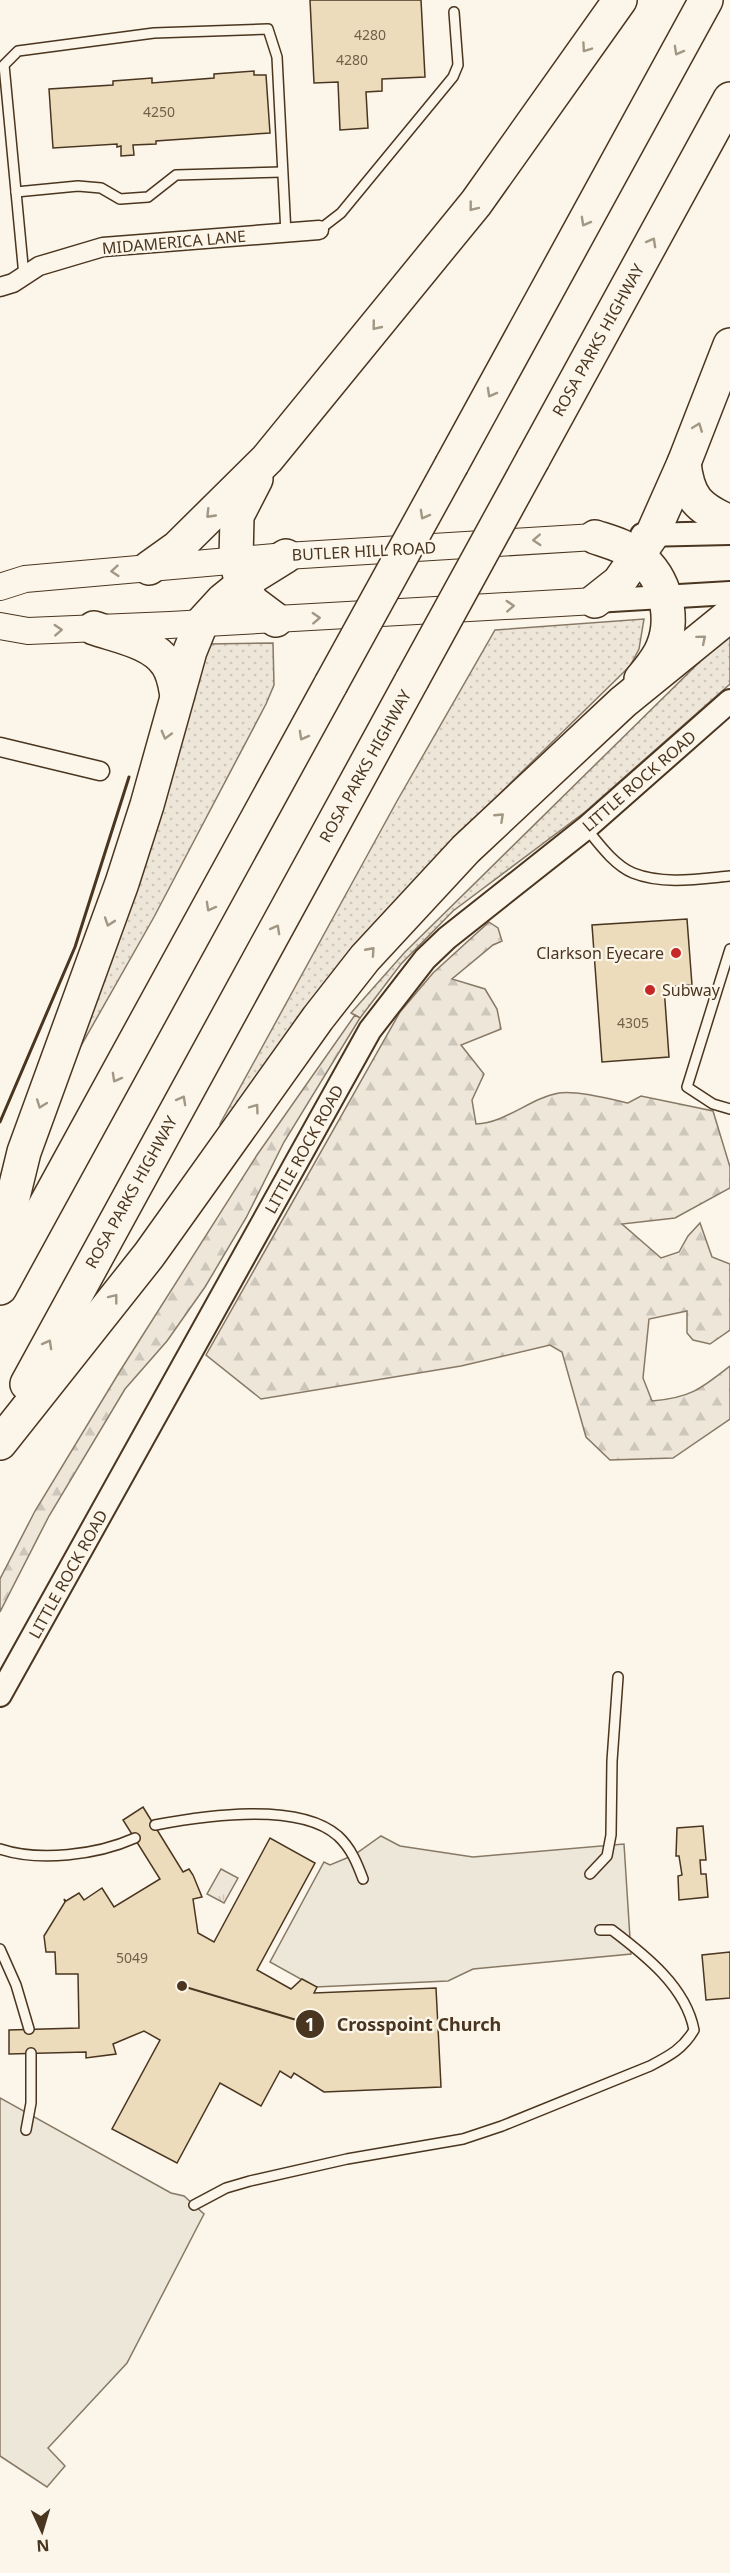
<svg xmlns="http://www.w3.org/2000/svg" width="730" height="2573" viewBox="0 0 730 2573" font-family="'Noto Sans',sans-serif">
	<style>
		.grass { fill: url(#grass-dots); stroke: #887966; stroke-width: 1.5 }
		.forest { fill: url(#forest-firs); stroke: #887966; stroke-width: 1.5 }
		.park { fill: url(#park-tufts); stroke: #887966; stroke-width: 1.5 }
		.parking { fill: #ede7d9; stroke: #887966; stroke-width: 1.5 }
		.building { fill: #ecdcbc; stroke: #4a3520; stroke-width: 1.5 }
		.lines { fill: none; stroke-linecap: round; stroke-linejoin: round }
		.service-casing { stroke: #4a3520; stroke-width: 12 }
		.minor-casing { stroke: #4a3520; stroke-width: 21 }
		.tertiary-casing { stroke: #4a3520; stroke-width: 26 }
		.secondary-casing { stroke: #4a3520; stroke-width: 28 }
		.motorway-casing { stroke: #4a3520; stroke-width: 36 }
		.service { stroke: #fbf6e9; stroke-width: 9 }
		.minor { stroke: #fbf6e9; stroke-width: 18 }
		.tertiary { stroke: #fbf6e9; stroke-width: 22 }
		.secondary { stroke: #fbf6e9; stroke-width: 26 }
		.motorway { stroke: #fbf6e9; stroke-width: 33 }
		.motorway-bridge-casing { stroke: #4a3520; stroke-width: 36; stroke-linecap: butt }
		.motorway-bridge { stroke: #fbf6e9; stroke-width: 33 }
		.wall { stroke: #4a3520; stroke-width: 3 }
		.oneway { stroke: #a29684 }
		.poi-dot { fill: #c62828; stroke: #fbf6e9; stroke-width: 2 }
		.labels { text-anchor: middle; dominant-baseline: central; stroke-width: 4.5; stroke-linejoin: round; paint-order: stroke }
		.number-label { font-size: 14px; fill: #725f47 }
		.street-label { font-size: 16px; fill: #4a3520; stroke: #fbf6e9 }
		.poi-label { font-size: 16px; fill: #4a3520; stroke: #fbf6e9; text-anchor: end }
		.leader { fill: none; stroke: #4a3520; stroke-width: 2 }
		.callout-dot { fill: #4a3520; stroke: #fbf6e9; stroke-width: 2 }
		.mark-label { font-size: 18px; text-anchor: middle; font-weight: bold; fill: #fff }
		.callout-label { font-size: 18px; text-anchor: middle; font-weight: bold; fill: #4a3520; stroke: #fbf6e9; stroke-width: 4.5; stroke-linejoin: round; paint-order: stroke }
	</style>
	<defs>
		<pattern id="grass-dots" width="8" height="8" patternUnits="userSpaceOnUse" patternTransform="scale(1.5)"><rect width="8" height="8" fill="#ede6d9"/><path d="M2 2h.1M6 6h.1" fill="none" stroke="#cdc6ba" stroke-width="1.8" stroke-linecap="round"/></pattern>
		<pattern id="forest-firs" width="22" height="20" patternUnits="userSpaceOnUse" patternTransform="scale(1.5)"><rect width="22" height="20" fill="#ede6d9"/><path d="M5 1l3.5 6h-7zM16 11l3.5 6h-7z" fill="#cdc6ba"/></pattern>
		<pattern id="park-tufts" width="24" height="20" patternUnits="userSpaceOnUse" patternTransform="scale(1.5)"><rect width="24" height="20" fill="#ede6d9"/><path d="M3 7l-1-3M5 7V3M7 7l1-3M15 17l-1-3M17 17v-4M19 17l1-3" fill="none" stroke="#cdc6ba"/></pattern>
	</defs>
	<rect width="100%" height="100%" fill="#fbf6e9"/>
	<g class="grass">
		<polygon points="644,619 639,649 630,666 489,804 360,940 226,1128 220,1124 397,801 495,630"/>
		<polygon points="730,632 730,684 585,812 453,911 401,964 360,1018 351,1013 405,952"/>
		<polygon points="273,643 274,685 266,704 154,917 73,1060 134,896 207,644"/>
	</g>
	<g class="forest">
		<path d="M 489,922 L 498,928 L 502,941 L 493,945 L 452,979 L 485,989 L 497,1009 L 501,1029 L 461,1045 L 484,1074 L 472,1100 L 476,1124 C 506,1123 530,1098 559,1093 C 576,1090 611,1099 628,1103 L 641,1096 L 713,1111 L 730,1167 L 730,1188 L 675,1218 L 622,1224 L 661,1258 L 679,1252 L 688,1236 L 700,1223 L 712,1257 L 730,1264 L 730,1330 L 710,1344 L 693,1340 L 687,1333 L 687,1311 L 649,1319 L 643,1378 L 652,1401 C 690,1398 701,1389 730,1366 L 730,1419 L 673,1458 L 610,1460 L 586,1437 L 562,1352 L 550,1345 L 461,1366 L 261,1399 L 206,1355 L 400,1012 L 433,973 Z"/>
		<polygon points="355,1015 360,1018 284,1142 246,1218 205,1287 167,1341 125,1389 49,1516 0,1612 0,1579 35,1511 120,1371 257,1155"/>
	</g>
	<polygon class="park" points="221,1869 238,1878 224,1903 207,1894"/>
	<g class="parking">
		<polygon points="381,1836 400,1846 473,1857 624,1844 631,1954 473,1969 448,1981 315,1987 270,1962 324,1862 330,1865 354,1855"/>
		<polygon points="0,2098 171,2193 184,2196 204,2214 127,2363 48,2448 65,2466 47,2487 0,2456"/>
	</g>
	<g class="building">
		<polygon points="310,0 421,0 425,77 382,79 382,91 366,92 368,128 340,130 338,82 314,83"/>
		<polygon points="254,71 254,75 266,75 270,133 156,141 156,144 133,145 134,155 121,156 121,146 117,147 117,144 53,148 49,89 113,85 113,81 152,78 152,83 214,78 214,74"/>
		<polygon points="687,919 692,985 664,987 669,1057 602,1062 592,925"/>
		<polygon points="143,1807 183,1872 189,1869 193,1875 202,1897 193,1899 198,1933 214,1942 270,1838 315,1863 257,1970 291,1989 302,1979 317,1987 314,1993 436,1988 441,2087 324,2092 294,2073 291,2078 280,2071 261,2106 220,2083 177,2163 112,2129 160,2040 144,2031 113,2044 116,2054 93,2057 86,2058 86,2052 9,2054 9,2030 79,2028 78,1974 56,1974 55,1952 46,1952 44,1936 65,1902 64,1899 66,1901 79,1893 84,1900 102,1888 114,1907 160,1879 123,1820"/>
		<polygon points="703,1826 706,1860 700,1860 701,1874 706,1874 708,1897 679,1900 678,1876 682,1875 679,1856 676,1856 677,1828"/>
		<polygon points="730,1952 730,1998 706,2000 702,1955"/>
	</g>
	<g class="lines">
		<defs>
			<g id="service">
				<polyline points="16,192 78,186 101,188 120,199 148,197 176,175 282,172"/>
				<polyline points="319,230 341,213 453,77 458,65 454,12"/>
				<polyline points="24,276 4,65 18,51 154,33 268,29 277,57 286,234"/>
				<path d="M 586,828 C 599,844 614,865 633,873 C 663,885 699,879 730,876"/>
				<polyline points="730,949 687,1087 713,1104 730,1109"/>
				<path d="M 155,1825 C 203,1816 298,1801 338,1836 C 351,1848 357,1863 363,1879"/>
				<path d="M 0,1849 C 39,1862 97,1855 135,1838"/>
				<polyline points="590,1874 607,1856 611,1835 612,1761 618,1677"/>
				<polyline points="0,1949 16,1985 29,2029"/>
				<polyline points="26,2130 31,2103 31,2053"/>
				<path d="M 194,2205 L 226,2188 L 250,2181 L 347,2159 L 463,2139 L 502,2126 L 650,2066 C 669,2056 683,2049 694,2030 C 686,1987 645,1955 612,1930 L 600,1930"/>
			</g>
			<g id="minor">
				<polyline points="0,287 13,283 39,266 103,247 319,230"/>
				<polyline points="0,747 100,771"/>
			</g>
			<g id="tertiary">
				<polyline points="642,535 730,533"/>
				<polyline points="595,601 730,593"/>
				<polyline points="0,1695 370,1030 425,959 447,938 586,828 730,701"/>
			</g>
			<g id="secondary">
				<polyline points="0,587 25,579 286,556 595,537"/>
				<polyline points="0,626 28,631 170,625 595,601"/>
			</g>
			<g id="motorway">
				<polyline points="533,459 730,99"/>
				<path d="M 684,463 C 688,498 698,508 730,522"/>
				<polyline points="452,464 706,0"/>
				<polyline points="256,479 237,516 236,560 242,584 252,602 276,620"/>
				<path d="M 595,537 C 610,542 626,546 638,556 C 666,578 677,620 660,653 C 655,662 648,671 641,679"/>
				<polyline points="149,568 177,548 267,459 476,203 620,0"/>
				<polyline points="595,601 619,582 652,535 684,463 730,345"/>
				<path d="M 94,628 C 117,636 153,642 167,664 C 174,674 175,685 177,696"/>
				<polyline points="0,1250 24,1152 122,883 147,805 190,651 201,624 223,600 249,579 286,556"/>
				<polyline points="0,1288 331,684"/>
				<polyline points="27,1384 412,680"/>
				<polyline points="0,1443 149,1255 318,1018 365,958 466,849 623,702 730,615"/>
			</g>
		</defs>
		<use href="#service" class="service-casing"/>
		<use href="#minor" class="minor-casing"/>
		<use href="#tertiary" class="tertiary-casing"/>
		<use href="#secondary" class="secondary-casing"/>
		<use href="#motorway" class="motorway-casing"/>
		<use href="#service" class="service"/>
		<use href="#minor" class="minor"/>
		<use href="#tertiary" class="tertiary"/>
		<use href="#secondary" class="secondary"/>
		<use href="#motorway" class="motorway"/>
		<defs>
			<g id="motorway-bridge">
				<polyline points="412,680 533,459"/>
				<polyline points="331,684 452,464"/>
			</g>
		</defs>
		<use href="#motorway-bridge" class="motorway-bridge-casing"/>
		<use href="#motorway-bridge" class="motorway-bridge"/>
		<polyline class="wall" points="0,1122 75,947 129,777"/>
	</g>
	<defs><path id="oneway-chevron" d="M-2-3.5L2.5 0L-2 3.5" fill="none" stroke-width="1.6" stroke-linecap="round" stroke-linejoin="round" transform="scale(1.5)"/></defs>
	<g class="oneway">
		<use href="#oneway-chevron" transform="translate(586 48) rotate(125)"/>
		<use href="#oneway-chevron" transform="translate(678 51) rotate(119)"/>
		<use href="#oneway-chevron" transform="translate(473 207) rotate(128)"/>
		<use href="#oneway-chevron" transform="translate(585 222) rotate(119)"/>
		<use href="#oneway-chevron" transform="translate(652 242) rotate(-61)"/>
		<use href="#oneway-chevron" transform="translate(376 326) rotate(129)"/>
		<use href="#oneway-chevron" transform="translate(491 393) rotate(119)"/>
		<use href="#oneway-chevron" transform="translate(698 427) rotate(-69)"/>
		<use href="#oneway-chevron" transform="translate(210 514) rotate(134)"/>
		<use href="#oneway-chevron" transform="translate(424 515) rotate(119)"/>
		<use href="#oneway-chevron" transform="translate(537 540) rotate(177)"/>
		<use href="#oneway-chevron" transform="translate(115 571) rotate(175)"/>
		<use href="#oneway-chevron" transform="translate(510 606) rotate(-3)"/>
		<use href="#oneway-chevron" transform="translate(316 618) rotate(-3)"/>
		<use href="#oneway-chevron" transform="translate(58 630) rotate(-3)"/>
		<use href="#oneway-chevron" transform="translate(702 639) rotate(-40)"/>
		<use href="#oneway-chevron" transform="translate(166 735) rotate(105)"/>
		<use href="#oneway-chevron" transform="translate(303 736) rotate(119)"/>
		<use href="#oneway-chevron" transform="translate(500 817) rotate(-43)"/>
		<use href="#oneway-chevron" transform="translate(210 907) rotate(119)"/>
		<use href="#oneway-chevron" transform="translate(109 922) rotate(109)"/>
		<use href="#oneway-chevron" transform="translate(276 929) rotate(-61)"/>
		<use href="#oneway-chevron" transform="translate(371 951) rotate(-48)"/>
		<use href="#oneway-chevron" transform="translate(116 1078) rotate(119)"/>
		<use href="#oneway-chevron" transform="translate(182 1100) rotate(-61)"/>
		<use href="#oneway-chevron" transform="translate(41 1104) rotate(110)"/>
		<use href="#oneway-chevron" transform="translate(255 1108) rotate(-54)"/>
		<use href="#oneway-chevron" transform="translate(114 1298) rotate(-52)"/>
		<use href="#oneway-chevron" transform="translate(48 1344) rotate(-61)"/>
	</g>
	<g class="poi-dot">
		<circle cx="676" cy="953" r="6"/>
		<circle cx="650" cy="990" r="6"/>
	</g>
	<g class="labels">
		<g class="number-label">
			<text x="370" y="34">4280</text>
			<text x="352" y="59">4280</text>
			<text x="159" y="111">4250</text>
			<text x="633" y="1022">4305</text>
			<text x="132" y="1957">5049</text>
		</g>
		<g class="street-label">
			<text transform="translate(174 242) rotate(-5)">MIDAMERICA LANE</text>
			<text transform="translate(598 340) rotate(-61)">ROSA PARKS HIGHWAY</text>
			<text transform="translate(364 551) rotate(-3)">BUTLER HILL ROAD</text>
			<text transform="translate(365 766) rotate(-61)">ROSA PARKS HIGHWAY</text>
			<text transform="translate(639 781) rotate(-41)">LITTLE ROCK ROAD</text>
			<text transform="translate(304 1149) rotate(-61)">LITTLE ROCK ROAD</text>
			<text transform="translate(131 1192) rotate(-61)">ROSA PARKS HIGHWAY</text>
			<text transform="translate(68 1574) rotate(-61)">LITTLE ROCK ROAD</text>
		</g>
		<g class="poi-label">
			<text x="664" y="953">Clarkson Eyecare</text>
			<text x="662" y="990" text-anchor="start">Subway</text>
		</g>
	</g>
	<path class="leader" d="M182 1986L310 2024"/>
	<g class="callout-dot">
		<circle cx="182" cy="1986" r="6"/>
		<circle cx="310" cy="2024" r="15"/>
	</g>
	<g class="mark-label">
		<text x="310" y="2031">1</text>
	</g>
	<g class="callout-label">
		<text x="419" y="2031">Crosspoint Church</text>
	</g>
	<g transform="translate(42 2531) rotate(176)" stroke="#fbf6e9" stroke-width="4.5" paint-order="stroke">
	<path d="M0-4.5L10 22L0 15L-10 22Z" fill="#4a3520"/>
	<text y="-9" font-size="16" font-weight="bold" text-anchor="middle" fill="#4a3520">N</text>
	</g>
</svg>
